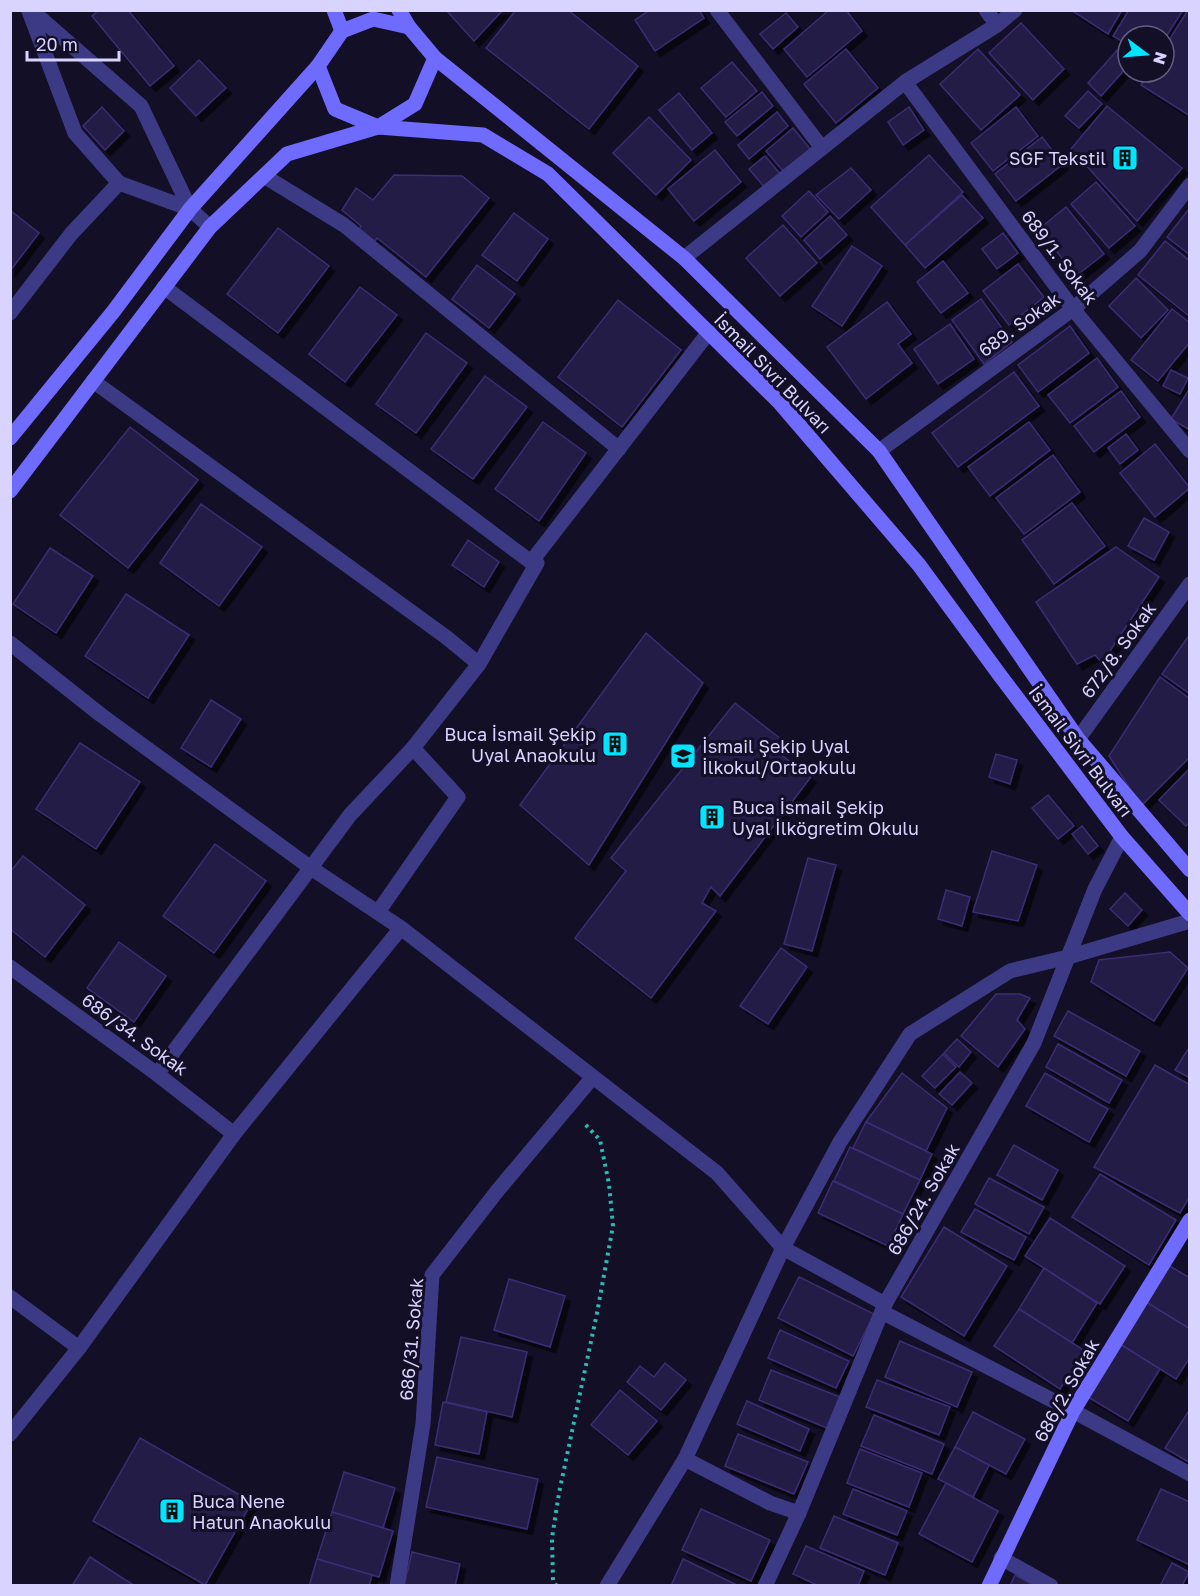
<svg xmlns="http://www.w3.org/2000/svg" width="1200" height="1596" viewBox="0 0 1200 1596" font-family="'Golos Text',sans-serif">
	<style>
		.building { fill: #241b47; stroke: #3b2d73; stroke-width: 1.5; filter: url(#shadow) }
		.lines { fill: none; stroke-linecap: round; stroke-linejoin: round }
		.path { stroke: #2fb8b0; stroke-width: 4; stroke-dasharray: 3 4.5; stroke-linecap: butt }
		.lane { stroke: #3d3a85; stroke-width: 15 }
		.street { stroke: #3d3a85; stroke-width: 15 }
		.secondary { stroke: #6f6bff; stroke-width: 15 }
		.labels { text-anchor: middle; dominant-baseline: central; stroke-width: 6; stroke-linejoin: round; paint-order: stroke }
		.poi-label { font-size: 18px; fill: #d9d4ff; stroke: #130f26; text-anchor: start }
		.street-label { font-size: 18px; fill: #d9d4ff; stroke: #130f26 }
	</style>
	<defs>
		<filter id="shadow"><feDropShadow dx="5.5" dy="5.5" stdDeviation="0" flood-color="#0009"/></filter>
	</defs>
	<rect width="100%" height="100%" fill="#130f26"/>
	<g class="building">
		<polygon points="99,10 128,10 174,66 150,86 92,16"/>
		<polygon points="446,10 503,10 474,41"/>
		<polygon points="516,10 568,10 638,66 589,129 486,48"/>
		<polygon points="650,10 699,10 704,18 655,51 635,20"/>
		<polygon points="829,10 846,10 862,31 807,77 784,49"/>
		<polygon points="1071,10 1122,10 1108,34"/>
		<polygon points="1129,10 1183,10 1164,40 1164,36 1128,36 1128,45 1113,36"/>
		<polygon points="1188,10 1190,11 1190,116 1141,85 1149,72 1164,72 1164,48"/>
		<polygon points="786,13 798,27 773,49 760,34"/>
		<polygon points="1021,23 1064,69 1033,100 989,53"/>
		<polygon points="1120,47 1128,54 1128,66 1101,96 1088,83"/>
		<polygon points="846,49 878,88 836,123 804,84"/>
		<polygon points="978,49 1020,95 981,130 940,84"/>
		<polygon points="199,60 226,88 196,116 170,88"/>
		<polygon points="732,62 757,91 726,117 701,88"/>
		<polygon points="1088,91 1102,104 1079,128 1065,116"/>
		<polygon points="762,92 773,106 737,136 725,122"/>
		<polygon points="679,93 712,133 692,150 659,110"/>
		<polygon points="1107,106 1182,168 1137,221 1071,149"/>
		<polygon points="102,107 124,131 105,150 83,126"/>
		<polygon points="909,107 924,130 903,145 888,122"/>
		<polygon points="1016,107 1038,136 993,171 971,143"/>
		<polygon points="777,112 788,126 749,159 738,145"/>
		<polygon points="649,117 691,160 656,195 613,153"/>
		<polygon points="793,128 811,150 784,172 766,151"/>
		<polygon points="1042,137 1063,164 1016,201 995,174"/>
		<polygon points="715,150 741,182 694,221 668,189"/>
		<polygon points="929,155 963,192 905,245 871,207"/>
		<polygon points="765,156 782,176 766,189 749,169"/>
		<polygon points="851,168 871,190 839,219 816,195"/>
		<polygon points="394,175 462,176 489,198 426,277 377,238 374,242 359,230 361,226 342,210 356,188 373,200"/>
		<polygon points="1096,182 1135,226 1109,248 1071,204"/>
		<polygon points="809,191 828,212 801,237 782,216"/>
		<polygon points="962,195 983,218 925,268 905,245"/>
		<polygon points="1066,207 1104,254 1076,276 1039,229"/>
		<polygon points="1189,209 1190,209 1190,255 1167,237"/>
		<polygon points="11,211 39,233 10,271 10,212"/>
		<polygon points="514,213 548,239 517,281 482,255"/>
		<polygon points="830,216 847,235 820,259 804,240"/>
		<polygon points="783,225 817,263 780,296 746,258"/>
		<polygon points="278,228 329,266 278,333 227,294"/>
		<polygon points="1003,233 1018,253 997,269 982,249"/>
		<polygon points="1165,241 1190,261 1189,316 1138,275"/>
		<polygon points="852,246 882,266 842,326 812,306"/>
		<polygon points="943,261 968,293 941,313 917,282"/>
		<polygon points="1018,264 1044,297 1009,325 983,291"/>
		<polygon points="477,265 515,294 489,328 452,299"/>
		<polygon points="1136,278 1168,310 1141,338 1109,306"/>
		<polygon points="360,287 397,315 345,382 309,354"/>
		<polygon points="981,299 1012,342 984,364 952,320"/>
		<polygon points="618,300 681,350 622,427 558,377"/>
		<polygon points="887,302 911,334 898,344 912,363 866,399 827,347"/>
		<polygon points="1172,309 1190,323 1190,342 1158,381 1131,360"/>
		<polygon points="950,324 974,359 938,384 914,349"/>
		<polygon points="1070,326 1089,353 1038,392 1018,365"/>
		<polygon points="426,333 467,363 416,433 376,404"/>
		<polygon points="1097,358 1118,387 1070,423 1048,395"/>
		<polygon points="1171,370 1188,378 1180,394 1163,386"/>
		<polygon points="1014,372 1039,406 958,467 932,433"/>
		<polygon points="485,376 527,407 473,479 431,449"/>
		<polygon points="1190,388 1190,430 1171,419"/>
		<polygon points="1121,391 1140,417 1094,452 1074,426"/>
		<polygon points="543,422 586,453 539,521 495,489"/>
		<polygon points="1029,422 1050,450 990,496 968,467"/>
		<polygon points="130,427 198,480 128,568 60,515"/>
		<polygon points="1126,434 1138,450 1120,464 1108,448"/>
		<polygon points="1155,444 1190,488 1155,517 1120,473"/>
		<polygon points="1053,455 1080,492 1024,534 996,498"/>
		<polygon points="1072,503 1105,546 1054,584 1022,540"/>
		<polygon points="201,504 262,547 219,606 160,563"/>
		<polygon points="1144,518 1169,532 1154,560 1128,546"/>
		<polygon points="468,540 499,562 484,587 452,565"/>
		<polygon points="1116,547 1159,577 1102,663 1095,655 1077,664 1036,602"/>
		<polygon points="50,548 93,576 56,633 13,604"/>
		<polygon points="126,594 189,635 148,698 85,656"/>
		<polygon points="646,633 703,683 589,865 520,805"/>
		<polygon points="1190,634 1190,694 1162,674"/>
		<polygon points="1160,677 1190,699 1190,757 1141,806 1109,756"/>
		<polygon points="211,700 241,719 211,767 181,748"/>
		<polygon points="735,703 787,744 776,751 811,777 720,896 711,887 702,903 716,911 651,998 575,938 626,871 611,858"/>
		<polygon points="80,743 140,782 96,849 36,809"/>
		<polygon points="996,754 1017,760 1010,784 989,777"/>
		<polygon points="1190,768 1190,822 1186,826 1159,800"/>
		<polygon points="1048,795 1074,826 1058,839 1032,808"/>
		<polygon points="1082,826 1098,846 1088,854 1072,834"/>
		<polygon points="215,844 266,881 214,953 163,916"/>
		<polygon points="992,851 1037,865 1018,921 973,912"/>
		<polygon points="23,856 85,905 45,957 10,929 10,872"/>
		<polygon points="808,858 836,865 812,951 784,944"/>
		<polygon points="946,890 970,897 962,926 938,919"/>
		<polygon points="1125,893 1142,910 1128,926 1110,909"/>
		<polygon points="119,942 166,976 134,1022 87,988"/>
		<polygon points="781,948 807,967 768,1024 740,1006"/>
		<polygon points="1170,952 1188,968 1154,1021 1091,982 1099,960"/>
		<polygon points="996,994 1020,994 1030,998 1017,1020 1025,1029 998,1067 961,1036"/>
		<polygon points="1068,1011 1140,1051 1126,1076 1054,1036"/>
		<polygon points="957,1039 971,1052 959,1067 944,1053"/>
		<polygon points="1058,1044 1122,1080 1109,1103 1046,1067"/>
		<polygon points="1190,1046 1190,1078 1175,1070"/>
		<polygon points="943,1054 956,1067 935,1088 922,1076"/>
		<polygon points="1155,1065 1190,1085 1190,1196 1180,1213 1094,1167"/>
		<polygon points="960,1072 972,1083 952,1105 939,1094"/>
		<polygon points="902,1073 947,1108 926,1151 866,1122"/>
		<polygon points="1045,1073 1108,1109 1089,1142 1026,1106"/>
		<polygon points="866,1122 932,1154 920,1180 853,1148"/>
		<polygon points="1014,1145 1058,1170 1042,1200 997,1175"/>
		<polygon points="850,1147 920,1180 903,1214 834,1181"/>
		<polygon points="1100,1174 1176,1220 1149,1265 1072,1217"/>
		<polygon points="989,1178 1044,1207 1029,1234 975,1204"/>
		<polygon points="833,1181 903,1214 888,1246 818,1213"/>
		<polygon points="975,1209 1026,1237 1014,1260 961,1232"/>
		<polygon points="1050,1218 1125,1266 1100,1304 1025,1256"/>
		<polygon points="944,1227 1007,1266 964,1336 901,1297"/>
		<polygon points="1168,1265 1190,1278 1190,1329 1146,1302"/>
		<polygon points="1044,1268 1097,1303 1072,1343 1019,1309"/>
		<polygon points="799,1277 874,1314 853,1356 778,1318"/>
		<polygon points="509,1279 565,1296 550,1347 494,1330"/>
		<polygon points="1146,1302 1190,1329 1190,1357 1176,1379 1120,1344"/>
		<polygon points="1019,1309 1085,1351 1060,1389 994,1346"/>
		<polygon points="780,1330 849,1361 836,1388 768,1358"/>
		<polygon points="461,1337 527,1352 512,1417 446,1402"/>
		<polygon points="900,1341 972,1372 957,1407 885,1377"/>
		<polygon points="1120,1344 1160,1369 1128,1421 1088,1397"/>
		<polygon points="665,1363 686,1380 661,1410 627,1382 640,1366 654,1377"/>
		<polygon points="771,1370 840,1397 827,1428 759,1400"/>
		<polygon points="877,1380 950,1407 939,1435 866,1407"/>
		<polygon points="620,1390 657,1421 628,1455 591,1425"/>
		<polygon points="747,1401 809,1429 800,1451 737,1424"/>
		<polygon points="443,1402 487,1412 479,1454 435,1445"/>
		<polygon points="1190,1409 1190,1463 1165,1448"/>
		<polygon points="973,1412 1025,1439 1006,1474 955,1447"/>
		<polygon points="874,1415 944,1444 932,1474 861,1446"/>
		<polygon points="738,1434 808,1462 794,1494 725,1466"/>
		<polygon points="140,1438 252,1502 205,1585 93,1521"/>
		<polygon points="955,1447 989,1465 973,1497 938,1479"/>
		<polygon points="860,1449 922,1473 909,1507 847,1483"/>
		<polygon points="437,1457 538,1479 527,1529 426,1507"/>
		<polygon points="344,1472 395,1488 383,1528 332,1512"/>
		<polygon points="946,1483 998,1511 972,1562 919,1534"/>
		<polygon points="853,1489 907,1511 897,1535 843,1514"/>
		<polygon points="1161,1489 1190,1502 1190,1565 1137,1540"/>
		<polygon points="701,1509 770,1540 751,1581 682,1550"/>
		<polygon points="332,1512 393,1531 379,1577 317,1559"/>
		<polygon points="834,1516 898,1543 885,1575 820,1548"/>
		<polygon points="806,1546 864,1571 858,1586 819,1586 793,1574"/>
		<polygon points="412,1552 460,1564 455,1586 404,1586"/>
		<polygon points="90,1557 135,1586 72,1586"/>
		<polygon points="317,1559 372,1575 369,1586 309,1586"/>
		<polygon points="683,1559 739,1586 671,1586"/>
		<polygon points="1172,1563 1189,1572 1182,1586 1160,1586"/>
		<polygon points="1015,1575 1035,1586 1010,1586"/>
	</g>
	<g class="lines">
		<polyline class="path" points="557,1586 553,1582 552,1538 559,1493 597,1313 613,1226 609,1184 600,1140 584,1123"/>
		<polyline class="lane" points="378,912 458,797 413,748"/>
		<g class="street">
			<polyline points="31,10 141,106 190,209 210,227"/>
			<polyline points="717,10 822,148"/>
			<polyline points="986,10 997,25"/>
			<polyline points="29,11 75,133 119,183 190,209"/>
			<polyline points="905,82 1073,309 1190,451"/>
			<polyline points="264,176 344,225 619,449"/>
			<polyline points="684,258 905,82 997,25 1015,10"/>
			<polyline points="164,287 531,562 537,563 479,664"/>
			<polyline points="10,313 71,234 119,183"/>
			<polyline points="93,381 446,637 479,664 413,748 350,815 157,1074"/>
			<polyline points="879,451 1073,309 1140,251 1190,185"/>
			<polyline points="531,562 709,332"/>
			<polyline points="10,643 101,715 311,868 401,928 717,1173 783,1248 885,1304"/>
			<polyline points="1078,739 1190,584"/>
			<polyline points="10,967 157,1074 234,1134"/>
			<polyline points="10,1297 79,1348"/>
			<polyline points="882,1312 1073,1411 1190,1474"/>
			<polyline points="10,1434 79,1348 234,1134 401,928"/>
			<polyline points="685,1459 770,1503 799,1513"/>
			<polyline points="1001,1558 1051,1586"/>
			<polyline points="397,1586 423,1424 432,1275 498,1190 593,1077"/>
			<polyline points="607,1586 685,1459 783,1248 840,1142 910,1034 1010,971 1068,957 1190,921"/>
			<polyline points="765,1586 799,1513 885,1304 1034,1043 1095,889 1122,837"/>
		</g>
		<g class="secondary">
			<polyline points="334,10 342,31"/>
			<polyline points="399,10 409,27 435,58 684,258 879,451 1078,739 1190,870"/>
			<polyline points="409,27 373,19 342,31 318,66 335,109 378,127 415,104 435,58"/>
			<polyline points="10,438 113,312 190,209 318,66"/>
			<polyline points="10,491 210,227 287,154 378,127 483,135 548,174 780,403 919,565 999,674 1122,837 1190,914"/>
			<polyline points="989,1586 1073,1411 1190,1220"/>
		</g>
	</g>
	<defs>
		<symbol id="building-square" viewBox="-11 -11 22 22"><rect x="-9" y="-9" width="18" height="18" rx="4" fill="#00e5ff" stroke="#130f26"/><path d="M-4-6H4V6H1V3H-1V6H-4ZM-2.5-4.3h1.7v1.8h-1.7ZM.8-4.3h1.7v1.8H.8ZM-2.5-1h1.7V.8h-1.7ZM.8-1h1.7V.8H.8Z" fill="#111"/></symbol>
		<symbol id="school-square" viewBox="-11 -11 22 22"><rect x="-9" y="-9" width="18" height="18" rx="4" fill="#00e5ff" stroke="#130f26"/><path d="M0-5L7-2L0 1L-7-2ZM-4 1L0 2.5L4 1V4Q0 6-4 4Z" fill="#111"/></symbol>
	</defs>
	<g fill-rule="evenodd">
		<use href="#building-square" x="1110" y="143" width="30" height="30"/>
		<use href="#building-square" x="600" y="729" width="30" height="30"/>
		<use href="#school-square" x="668" y="741" width="30" height="30"/>
		<use href="#building-square" x="697" y="802" width="30" height="30"/>
		<use href="#building-square" x="157" y="1496" width="30" height="30"/>
	</g>
	<g class="labels">
		<g class="poi-label">
			<text x="1106" y="158" text-anchor="end">SGF Tekstil</text>
			<text x="596" y="734" text-anchor="end">Buca İsmail Şekip<tspan x="596" dy="21">Uyal Anaokulu</tspan></text>
			<text x="702" y="746">İsmail Şekip Uyal<tspan x="702" dy="21">İlkokul/Ortaokulu</tspan></text>
			<text x="732" y="807">Buca İsmail Şekip<tspan x="732" dy="21">Uyal İlköğretim Okulu</tspan></text>
			<text x="192" y="1501">Buca Nene<tspan x="192" dy="21">Hatun Anaokulu</tspan></text>
		</g>
		<g class="street-label">
			<text transform="translate(1060 257) rotate(53)">689/1. Sokak</text>
			<text transform="translate(1019 324) rotate(-36)">689. Sokak</text>
			<text transform="translate(773 373) rotate(46)">İsmail Sivri Bulvarı</text>
			<text transform="translate(1118 650) rotate(-54)">672/8. Sokak</text>
			<text transform="translate(1081 751) rotate(53)">İsmail Sivri Bulvarı</text>
			<text transform="translate(135 1034) rotate(36)">686/34. Sokak</text>
			<text transform="translate(923 1199) rotate(-60)">686/24. Sokak</text>
			<text transform="translate(411 1339) rotate(-85)">686/31. Sokak</text>
			<text transform="translate(1066 1390) rotate(-61)">686/2. Sokak</text>
		</g>
	</g>
	<rect width="1200" height="1596" fill="none" stroke="#d9d4ff" stroke-width="24"/>
	<g transform="translate(1146 54) rotate(106)"><circle r="28" fill="#130f26" stroke="#625e7d" stroke-width="1.5"/>
	<path d="M0-4.5L10 22L0 15L-10 22Z" fill="#00e5ff"/>
	<text y="-9" font-size="16" font-weight="bold" text-anchor="middle" fill="#d9d4ff">N</text>
	</g>
	<path d="M27 51v9h92v-9" fill="none" stroke="#d9d4ff" stroke-width="3"/>
	<text x="36" y="51" font-size="18" fill="#d9d4ff" stroke="#130f26" stroke-width="4.5" paint-order="stroke">20 m</text>
</svg>
